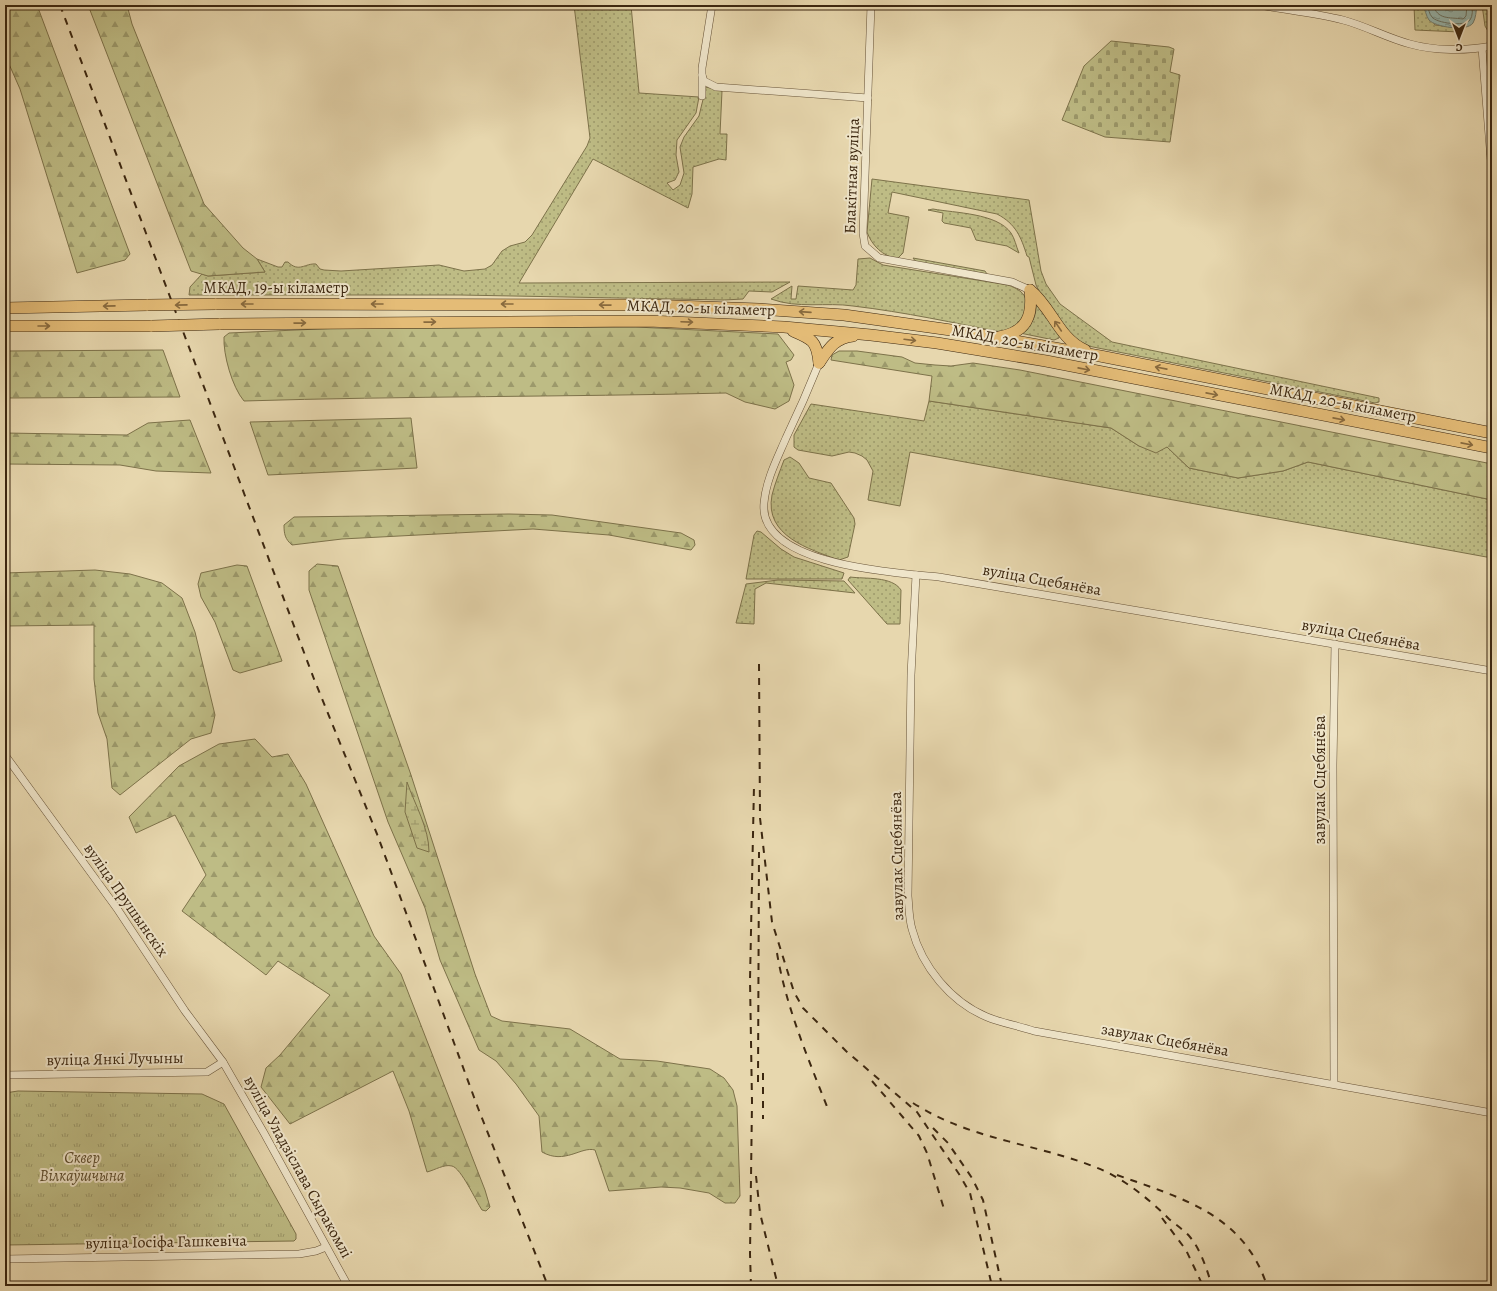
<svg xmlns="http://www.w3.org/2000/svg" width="1497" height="1291" viewBox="0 0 1497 1291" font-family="Alegreya,serif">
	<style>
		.grass { fill: url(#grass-dots); stroke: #7d724a }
		.forest { fill: url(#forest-firs); stroke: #7d724a }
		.wetland { fill: url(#wetland-marsh); stroke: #7d724a }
		.cemetery { fill: url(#cemetery-stones); stroke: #7d724a }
		.park { fill: url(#park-tufts); stroke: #7d724a }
		.water { fill: url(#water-ripples); stroke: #737e70 }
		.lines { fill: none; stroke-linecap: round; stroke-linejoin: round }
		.shore { stroke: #6a7060; stroke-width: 1 }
		.minor-casing { stroke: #675338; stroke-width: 8 }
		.highway-casing { stroke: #3c2710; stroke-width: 12 }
		.minor { stroke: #efe5ca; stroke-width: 7 }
		.highway { stroke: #e4bc77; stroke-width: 11 }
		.rail { stroke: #3c2710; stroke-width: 2; stroke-dasharray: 7 7; stroke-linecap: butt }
		.highway-bridge-casing { stroke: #3c2710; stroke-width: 12; stroke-linecap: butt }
		.highway-bridge { stroke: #e4bc77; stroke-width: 11 }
		.oneway { stroke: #886a3e }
		.labels { text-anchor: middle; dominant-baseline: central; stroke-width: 4; stroke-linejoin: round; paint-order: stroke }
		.street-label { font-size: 16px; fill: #3c2710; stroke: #efe5ca }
		.park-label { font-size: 16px; font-style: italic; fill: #5c4c2d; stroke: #efe5ca }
	</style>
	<defs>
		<pattern id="grass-dots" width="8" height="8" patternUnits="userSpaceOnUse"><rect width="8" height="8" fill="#bebc85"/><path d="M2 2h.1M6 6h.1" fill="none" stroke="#9c996b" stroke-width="1.8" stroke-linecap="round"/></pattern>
		<pattern id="forest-firs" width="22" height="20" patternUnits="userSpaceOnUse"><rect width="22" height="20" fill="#bebc85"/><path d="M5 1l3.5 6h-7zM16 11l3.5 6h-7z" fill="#9c996b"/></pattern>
		<pattern id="wetland-marsh" width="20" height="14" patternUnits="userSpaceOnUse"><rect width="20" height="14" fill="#bebc85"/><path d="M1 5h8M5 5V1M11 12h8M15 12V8" fill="none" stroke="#9c996b"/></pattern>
		<pattern id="cemetery-stones" width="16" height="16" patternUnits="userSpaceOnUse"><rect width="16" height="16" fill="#bebc85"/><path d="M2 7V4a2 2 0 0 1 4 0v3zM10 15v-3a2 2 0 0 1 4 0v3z" fill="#9c996b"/></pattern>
		<pattern id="park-tufts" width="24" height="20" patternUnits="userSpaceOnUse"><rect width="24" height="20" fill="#bebc85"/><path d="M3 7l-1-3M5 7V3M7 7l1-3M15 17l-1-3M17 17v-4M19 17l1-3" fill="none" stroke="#9c996b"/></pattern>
		<pattern id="water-ripples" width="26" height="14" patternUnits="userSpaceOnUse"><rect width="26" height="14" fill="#97b8b0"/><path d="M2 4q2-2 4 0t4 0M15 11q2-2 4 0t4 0" fill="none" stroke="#7c968e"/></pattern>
	</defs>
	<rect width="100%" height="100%" fill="#e7d7ae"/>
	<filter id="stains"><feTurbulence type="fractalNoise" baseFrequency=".005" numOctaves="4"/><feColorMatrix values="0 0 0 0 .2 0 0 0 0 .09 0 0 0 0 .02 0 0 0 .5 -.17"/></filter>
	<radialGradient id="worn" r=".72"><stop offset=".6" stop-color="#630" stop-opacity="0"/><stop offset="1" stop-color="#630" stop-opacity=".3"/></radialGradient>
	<g class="grass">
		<path d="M 574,5 L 631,5 L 639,93 L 699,97 L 696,113 L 677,140 L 676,155 L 679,172 L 675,180 L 667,183 L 673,190 L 680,185 L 684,173 L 680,147 L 684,137 L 699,116 L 706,87 L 722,91 L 720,134 L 727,134 L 726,160 L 719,159 L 693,167 L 692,194 L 688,208 L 593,159 L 519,283 L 790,282 L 772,292 L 749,291 L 743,299 L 724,300 L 460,295 L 189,295 L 190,287 L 202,274 L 208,276 L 265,272 L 257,259 L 278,267 L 282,267 L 285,262 L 288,262 C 299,273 305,263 316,264 L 320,269 L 324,270 L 341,271 L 439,265 L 464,271 L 485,269 L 492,265 L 502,251 L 510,246 L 525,242 L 532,235 L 587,146 L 590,138 Z"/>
		<polygon points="1414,5 1423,5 1435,25 1461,28 1460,32 1415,30"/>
		<polygon points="1482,5 1492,8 1492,38 1485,26"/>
		<path d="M 872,179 L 1029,200 L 1041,271 L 1046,284 L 1060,304 L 1112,342 L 1379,398 L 1379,402 L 1375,403 L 1083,345 L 1077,342 L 1042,297 L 1036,285 L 1029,257 L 1027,256 C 1021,237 1016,224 997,214 L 892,192 L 888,213 L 909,217 L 903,253 L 897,259 C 883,256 872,246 867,232 Z"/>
		<path d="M 933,209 C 955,213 997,213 1011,233 C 1015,239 1016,246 1019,253 L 1007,246 L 976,240 L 971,228 L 944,223 L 942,221 L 943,213 L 928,210 Z"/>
		<path d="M 870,258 L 883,265 L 1008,285 C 1027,292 1028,299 1026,317 L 1006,333 C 955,323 904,312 853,306 C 826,302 798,309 771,299 L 792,286 L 791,299 L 796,299 L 798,286 L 853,290 L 856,285 L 858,259 Z"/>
		<polygon points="913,258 985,271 987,274 916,262"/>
		<path d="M 1036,299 L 1060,332 L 1059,338 L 1054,340 L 1020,333 C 1034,324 1037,315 1036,299 Z"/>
		<polygon points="929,401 1111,428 1139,446 1167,447 1189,468 1238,478 1283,471 1308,462 1492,500 1492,558 910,452 900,506 868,500 873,471 867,460 862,456 855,453 849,452 832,456 798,450 794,447 794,435 811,404 924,421"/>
		<path d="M 790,457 L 799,463 L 809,478 L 831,483 L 854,518 L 855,524 L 848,557 L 839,560 C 809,549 764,536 772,495 C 775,483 780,471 784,460 Z"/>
		<polygon points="757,531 761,532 781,549 794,557 844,573 842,579 746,579 754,535"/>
		<path d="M 850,577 C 865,579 892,576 901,590 L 900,624 L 887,624 L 848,580 Z"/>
		<polygon points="778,580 844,581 855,593 766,583 755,589 754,624 736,623 746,584"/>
	</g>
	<g class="forest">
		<polygon points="5,5 37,5 130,254 125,260 77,273 20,89 5,55"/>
		<polygon points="88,5 127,5 132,24 204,204 243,248 257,259 265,272 208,276 191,271"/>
		<path d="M 636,327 L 778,334 L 794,355 L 791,360 L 786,362 L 794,385 L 789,401 L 775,409 L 745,402 L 726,393 C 566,397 405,396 244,401 C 232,387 223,354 224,337 L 229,333 L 341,328 Z"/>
		<polygon points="163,350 180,397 5,398 5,351"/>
		<polygon points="839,351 857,351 902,357 915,363 935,365 951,366 973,363 1020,370 1492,464 1492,500 1308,462 1283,471 1238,478 1189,468 1167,447 1156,453 1139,446 1111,428 929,401 932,376 831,360 832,355"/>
		<polygon points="411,418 417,468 268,475 250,422"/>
		<polygon points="190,420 211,473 156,471 120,465 5,464 5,433 127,435 148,423"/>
		<path d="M 509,514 L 552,515 L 681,533 L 694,540 L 695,545 L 691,550 L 609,535 L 533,529 L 342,539 L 292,545 C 285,539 284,534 284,525 L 294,517 Z"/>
		<path d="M 317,564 L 338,566 L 411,775 L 475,974 L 491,1016 L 502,1021 L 570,1029 L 620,1059 L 657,1061 L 710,1069 L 724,1078 L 733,1090 L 737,1106 L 740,1196 L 735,1203 L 725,1203 L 709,1193 L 680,1188 L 661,1187 L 609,1191 L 595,1150 C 581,1146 565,1165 542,1152 L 539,1116 L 516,1084 L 496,1061 L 479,1050 L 440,960 L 425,908 L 388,822 L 309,590 L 309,571 Z"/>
		<polygon points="237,565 247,566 282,661 240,673 233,670 215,622 201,597 198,584 201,573"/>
		<polygon points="95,570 130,574 162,583 182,598 195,632 215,715 211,733 191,739 120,795 112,788 107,739 98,713 94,679 94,625 5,626 5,573"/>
		<path d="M 255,739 L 272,757 L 288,754 L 306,784 L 374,936 L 401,974 L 485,1190 L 490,1207 L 486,1211 L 482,1210 C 476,1201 461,1168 452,1166 C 444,1164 435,1170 427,1172 L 409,1111 L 393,1071 L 290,1124 L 261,1087 L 266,1068 L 280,1055 L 330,995 L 278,961 L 266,975 L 182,911 L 206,875 L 175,815 L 136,833 L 129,817 L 179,766 L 219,744 Z"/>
	</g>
	<path class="wetland" d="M 407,782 C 415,805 429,828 429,852 L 417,848 L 405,812 Z"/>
	<polygon class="cemetery" points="1111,41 1169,47 1174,49 1170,72 1180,75 1170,142 1105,137 1062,120 1084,66"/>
	<polygon class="park" points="18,1091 202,1094 224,1104 296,1234 296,1239 294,1241 5,1245 5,1093"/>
	<path class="water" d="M 1423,5 L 1477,5 C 1476,11 1476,18 1473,23 C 1467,32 1435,27 1429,20 C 1426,16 1425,9 1423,5 Z"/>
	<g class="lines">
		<g class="shore">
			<path d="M 1427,5 C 1429,9 1429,14 1432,17 C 1436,23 1465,27 1470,20 C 1473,16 1472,10 1473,5"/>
			<path d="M 1433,5 C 1438,20 1448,17 1463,19 L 1466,16 L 1467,5"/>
		</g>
		<defs>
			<g id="minor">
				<polyline points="871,5 863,233 865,246 879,258 1012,282 1030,290"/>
				<path d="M 1259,5 C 1286,10 1316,13 1343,20 C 1366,26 1387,38 1410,44 C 1435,51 1466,51 1492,46"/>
				<polyline points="1482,48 1492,173"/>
				<polyline points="702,75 704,81 716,87 868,98"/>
				<polyline points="702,96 702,68 712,5"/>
				<path d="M 819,363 C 809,388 798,413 786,438 C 777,459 766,480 764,503 C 758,566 898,573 939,577 L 1492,671"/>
				<path d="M 916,575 L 911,675 L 908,896 C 909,907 909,919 912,929 C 922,967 951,1002 987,1017 C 1002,1023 1019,1026 1034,1031 L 1492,1113"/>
				<polyline points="5,755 118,910 185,1011 223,1062 264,1133 348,1286"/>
				<polyline points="5,1075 207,1072 223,1062"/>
				<polyline points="1334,1083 1333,765 1335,644"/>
				<polyline points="5,1259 299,1254 316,1251 326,1247"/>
			</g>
			<g id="highway">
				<path d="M 1030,290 C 1052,308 1059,339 1085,350"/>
				<polyline points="215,304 648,305 759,309 844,315 965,332 1100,356 1492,433"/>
				<polyline points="5,308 148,305"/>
				<polyline points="219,324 648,321 784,327 871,335 937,343 1046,361 1492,448"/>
				<polyline points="5,326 152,326"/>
				<path d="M 793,331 C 812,339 817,341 819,363"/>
				<path d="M 999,337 C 1027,332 1033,316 1030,290"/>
				<path d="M 819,363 C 829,348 835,338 853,336"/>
			</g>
		</defs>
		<use href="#minor" class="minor-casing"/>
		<use href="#highway" class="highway-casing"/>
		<use href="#minor" class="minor"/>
		<use href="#highway" class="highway"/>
		<g class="rail">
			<polyline points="60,5 314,679 377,834 478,1108 548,1286"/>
			<polyline points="759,664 760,818 772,922 794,992 803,1008 846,1051 917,1112 959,1174 970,1193 992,1286"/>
			<path d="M 777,953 C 786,1007 808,1058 828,1109"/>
			<polyline points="763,1073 763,1119"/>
			<polyline points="872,1081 919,1136 927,1153 944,1209"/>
			<polyline points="758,1082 759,852"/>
			<path d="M 913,1103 C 971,1140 1034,1143 1095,1167 C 1122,1177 1149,1199 1169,1219 C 1176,1225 1184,1230 1190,1237 C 1201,1250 1207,1270 1212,1286"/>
			<polyline points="933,1128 948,1143 972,1178 983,1200 1002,1286"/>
			<path d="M 1117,1175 C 1181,1198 1244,1214 1267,1286"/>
			<polyline points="756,1176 760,1213 778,1286"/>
			<polyline points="1162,1218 1186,1250 1203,1286"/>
			<polyline points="751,1286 750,1254 752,1102 750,980 754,786"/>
		</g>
		<defs>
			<g id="highway-bridge">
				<polyline points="148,305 215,304"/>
				<polyline points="152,326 219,324"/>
			</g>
		</defs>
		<use href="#highway-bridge" class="highway-bridge-casing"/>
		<use href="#highway-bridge" class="highway-bridge"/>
	</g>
	<defs><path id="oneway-shaft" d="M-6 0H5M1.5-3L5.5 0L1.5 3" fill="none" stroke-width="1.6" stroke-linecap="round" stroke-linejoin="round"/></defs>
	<g class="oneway">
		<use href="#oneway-shaft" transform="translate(247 304) rotate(-180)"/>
		<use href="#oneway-shaft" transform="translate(377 304) rotate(-180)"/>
		<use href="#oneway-shaft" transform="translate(507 304) rotate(-180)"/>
		<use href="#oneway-shaft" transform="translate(181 305) rotate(179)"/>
		<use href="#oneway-shaft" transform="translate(605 305) rotate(-179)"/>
		<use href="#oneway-shaft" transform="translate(109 306) rotate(179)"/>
		<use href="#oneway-shaft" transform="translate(805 312) rotate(-176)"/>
		<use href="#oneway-shaft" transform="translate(430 322) rotate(-1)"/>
		<use href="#oneway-shaft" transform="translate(687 322) rotate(2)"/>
		<use href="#oneway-shaft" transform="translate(300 323) rotate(-1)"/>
		<use href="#oneway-shaft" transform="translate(44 326)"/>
		<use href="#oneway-shaft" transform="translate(1058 326) rotate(-124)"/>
		<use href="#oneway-shaft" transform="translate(910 340) rotate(7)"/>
		<use href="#oneway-shaft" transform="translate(1161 368) rotate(-169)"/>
		<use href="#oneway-shaft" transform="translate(1084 369) rotate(11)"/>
		<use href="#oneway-shaft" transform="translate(1212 394) rotate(11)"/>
		<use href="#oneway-shaft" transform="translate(1339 419) rotate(11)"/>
		<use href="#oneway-shaft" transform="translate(1467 444) rotate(11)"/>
	</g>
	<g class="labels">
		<g class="street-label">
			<text transform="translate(852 176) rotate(-88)">Блакітная вуліца</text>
			<text x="276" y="288">МКАД, 19-ы кіламетр</text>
			<text transform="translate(701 308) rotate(2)">МКАД, 20-ы кіламетр</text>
			<text transform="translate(1025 343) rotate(10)">МКАД, 20-ы кіламетр</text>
			<text transform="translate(1343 403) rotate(11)">МКАД, 20-ы кіламетр</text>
			<text transform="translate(1042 580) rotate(10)">вуліца Сцебянёва</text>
			<text transform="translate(1361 635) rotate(10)">вуліца Сцебянёва</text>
			<text transform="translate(1320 780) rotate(-90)">завулак Сцебянёва</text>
			<text transform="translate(897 856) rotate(-91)">завулак Сцебянёва</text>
			<text transform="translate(126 900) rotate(55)">вуліца Прушынскіх</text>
			<text transform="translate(1165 1040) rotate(10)">завулак Сцебянёва</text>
			<text transform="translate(115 1059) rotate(-1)">вуліца Янкі Лучыны</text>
			<text transform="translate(298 1167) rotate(61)">вуліца Уладзіслава Сыракомлі</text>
			<text transform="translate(166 1242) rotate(-1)">вуліца Іосіфа Гашкевіча</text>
		</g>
		<g class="park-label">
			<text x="82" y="1158">Сквер<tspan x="82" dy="18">Вілкаўшчына</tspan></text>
		</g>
	</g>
	<rect width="1497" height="1291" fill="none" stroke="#e7d7ae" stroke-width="20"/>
	<rect x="6" y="6" width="1485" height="1279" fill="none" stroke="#3c2710" stroke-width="2"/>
	<rect x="10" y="10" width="1477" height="1271" fill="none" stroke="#3c2710"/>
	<g transform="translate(1459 38) rotate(180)" stroke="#efe5ca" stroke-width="3" paint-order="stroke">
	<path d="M0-3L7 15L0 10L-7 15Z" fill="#3c2710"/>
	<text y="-6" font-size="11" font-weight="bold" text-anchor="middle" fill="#3c2710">С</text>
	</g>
	<rect width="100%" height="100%" filter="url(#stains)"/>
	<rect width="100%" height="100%" fill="url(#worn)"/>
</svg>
